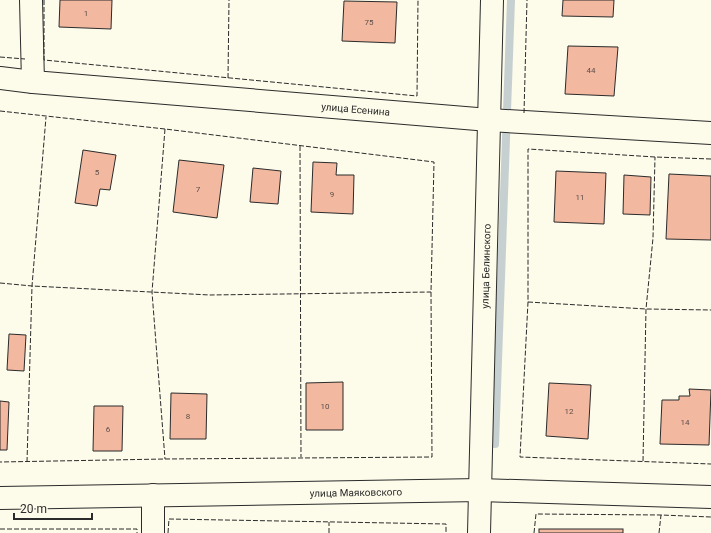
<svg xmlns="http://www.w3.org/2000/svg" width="711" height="533" viewBox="0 0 711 533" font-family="Roboto,sans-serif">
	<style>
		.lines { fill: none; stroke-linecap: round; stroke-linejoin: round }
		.stream { stroke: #c7d0d0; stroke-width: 8 }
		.building { fill: #f2b8a0; stroke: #2b2b2b }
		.minor-casing { stroke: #2b2b2b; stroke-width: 24 }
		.minor { stroke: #fdfbea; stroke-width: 22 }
		.fence { stroke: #2b2b2b; stroke-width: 1; stroke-dasharray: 5 2; stroke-linecap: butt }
		.labels { text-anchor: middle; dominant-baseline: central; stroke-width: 3; stroke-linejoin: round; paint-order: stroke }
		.number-label { font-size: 8px; fill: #5d4e48 }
		.street-label { font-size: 10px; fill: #2b2b2b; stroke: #fdfbea }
	</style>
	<rect width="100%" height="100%" fill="#fdfbea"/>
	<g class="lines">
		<polyline class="stream" points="495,444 511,0"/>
	</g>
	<g class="building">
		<polygon points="60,0 112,0 111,29 59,27"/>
		<polygon points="563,0 614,0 613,17 562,16"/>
		<polygon points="344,1 397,2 395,43 342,41"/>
		<polygon points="568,46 618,47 614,96 565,94"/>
		<polygon points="83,150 116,155 110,190 100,189 97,206 75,203"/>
		<polygon points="179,160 224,165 217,218 173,212"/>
		<polygon points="313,162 337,163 336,175 354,175 353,214 311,212"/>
		<polygon points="253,168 281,171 278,204 250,202"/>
		<polygon points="556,171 606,173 604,224 554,222"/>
		<polygon points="669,174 711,176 711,240 666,239"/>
		<polygon points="624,175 651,177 650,215 623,214"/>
		<polygon points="9,334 26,335 24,371 7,370"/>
		<polygon points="343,382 343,430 306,430 306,383"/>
		<polygon points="549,383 591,385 588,439 546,436"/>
		<polygon points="689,389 711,390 709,445 660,444 662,400 679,400 679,396 690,396"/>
		<polygon points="171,393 207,394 206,439 170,439"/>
		<polygon points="0,401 9,402 7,450 0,450"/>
		<polygon points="94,406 123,406 122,451 93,451"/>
		<rect x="539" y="529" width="84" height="4"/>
	</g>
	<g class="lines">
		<defs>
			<g id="minor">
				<polyline points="31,0 33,82"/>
				<path id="s1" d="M 0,78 L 33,82 L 489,120 L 711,133"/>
				<path id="s2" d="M 0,498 L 480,490 L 711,497"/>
				<polyline points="153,533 153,495"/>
				<path id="s3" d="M 479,533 L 492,0"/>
			</g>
		</defs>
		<use href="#minor" class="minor-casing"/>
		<use href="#minor" class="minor"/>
		<g class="fence">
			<polyline points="44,0 44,60 417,96 418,0"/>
			<polyline points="0,57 25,59"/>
			<polyline points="228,78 229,0"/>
			<polyline points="0,111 165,129 434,162 431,292 432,457 165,459 0,462"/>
			<polyline points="524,113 527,0"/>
			<polyline points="165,129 152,292 165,459"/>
			<polyline points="300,146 301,457"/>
			<polyline points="711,159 655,157 528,149 528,302 520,457 711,464"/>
			<polyline points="0,283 32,286 210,295 431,292"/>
			<polyline points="528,302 646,309 711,310"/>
			<polyline points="643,461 646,309 653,238 655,157"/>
			<polyline points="27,462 32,286 46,117"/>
			<polyline points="0,529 137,529 137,533"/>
			<polyline points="168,533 169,519 446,524 446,533"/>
			<polyline points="329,533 329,522"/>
			<polyline points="534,533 536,514 661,515 711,517"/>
			<polyline points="659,533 661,515"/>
		</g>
	</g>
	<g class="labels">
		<g class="number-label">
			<text x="86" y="13">1</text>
			<text x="369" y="22">75</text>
			<text x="591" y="70">44</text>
			<text x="97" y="172">5</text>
			<text x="198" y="189">7</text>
			<text x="332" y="194">9</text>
			<text x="580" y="197">11</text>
			<text x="325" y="406">10</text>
			<text x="569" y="411">12</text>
			<text x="188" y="416">8</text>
			<text x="685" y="422">14</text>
			<text x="108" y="429">6</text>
		</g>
		<g class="street-label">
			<text stroke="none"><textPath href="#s1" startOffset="357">улица Есенина</textPath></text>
			<text stroke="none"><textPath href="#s3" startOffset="267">улица Белинского</textPath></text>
			<text stroke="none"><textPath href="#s2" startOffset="356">улица Маяковского</textPath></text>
		</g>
	</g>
	<path d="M14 513v6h78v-6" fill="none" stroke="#2b2b2b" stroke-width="2"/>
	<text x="20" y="513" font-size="12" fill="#2b2b2b" stroke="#fdfbea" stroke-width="3" paint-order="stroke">20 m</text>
</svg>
